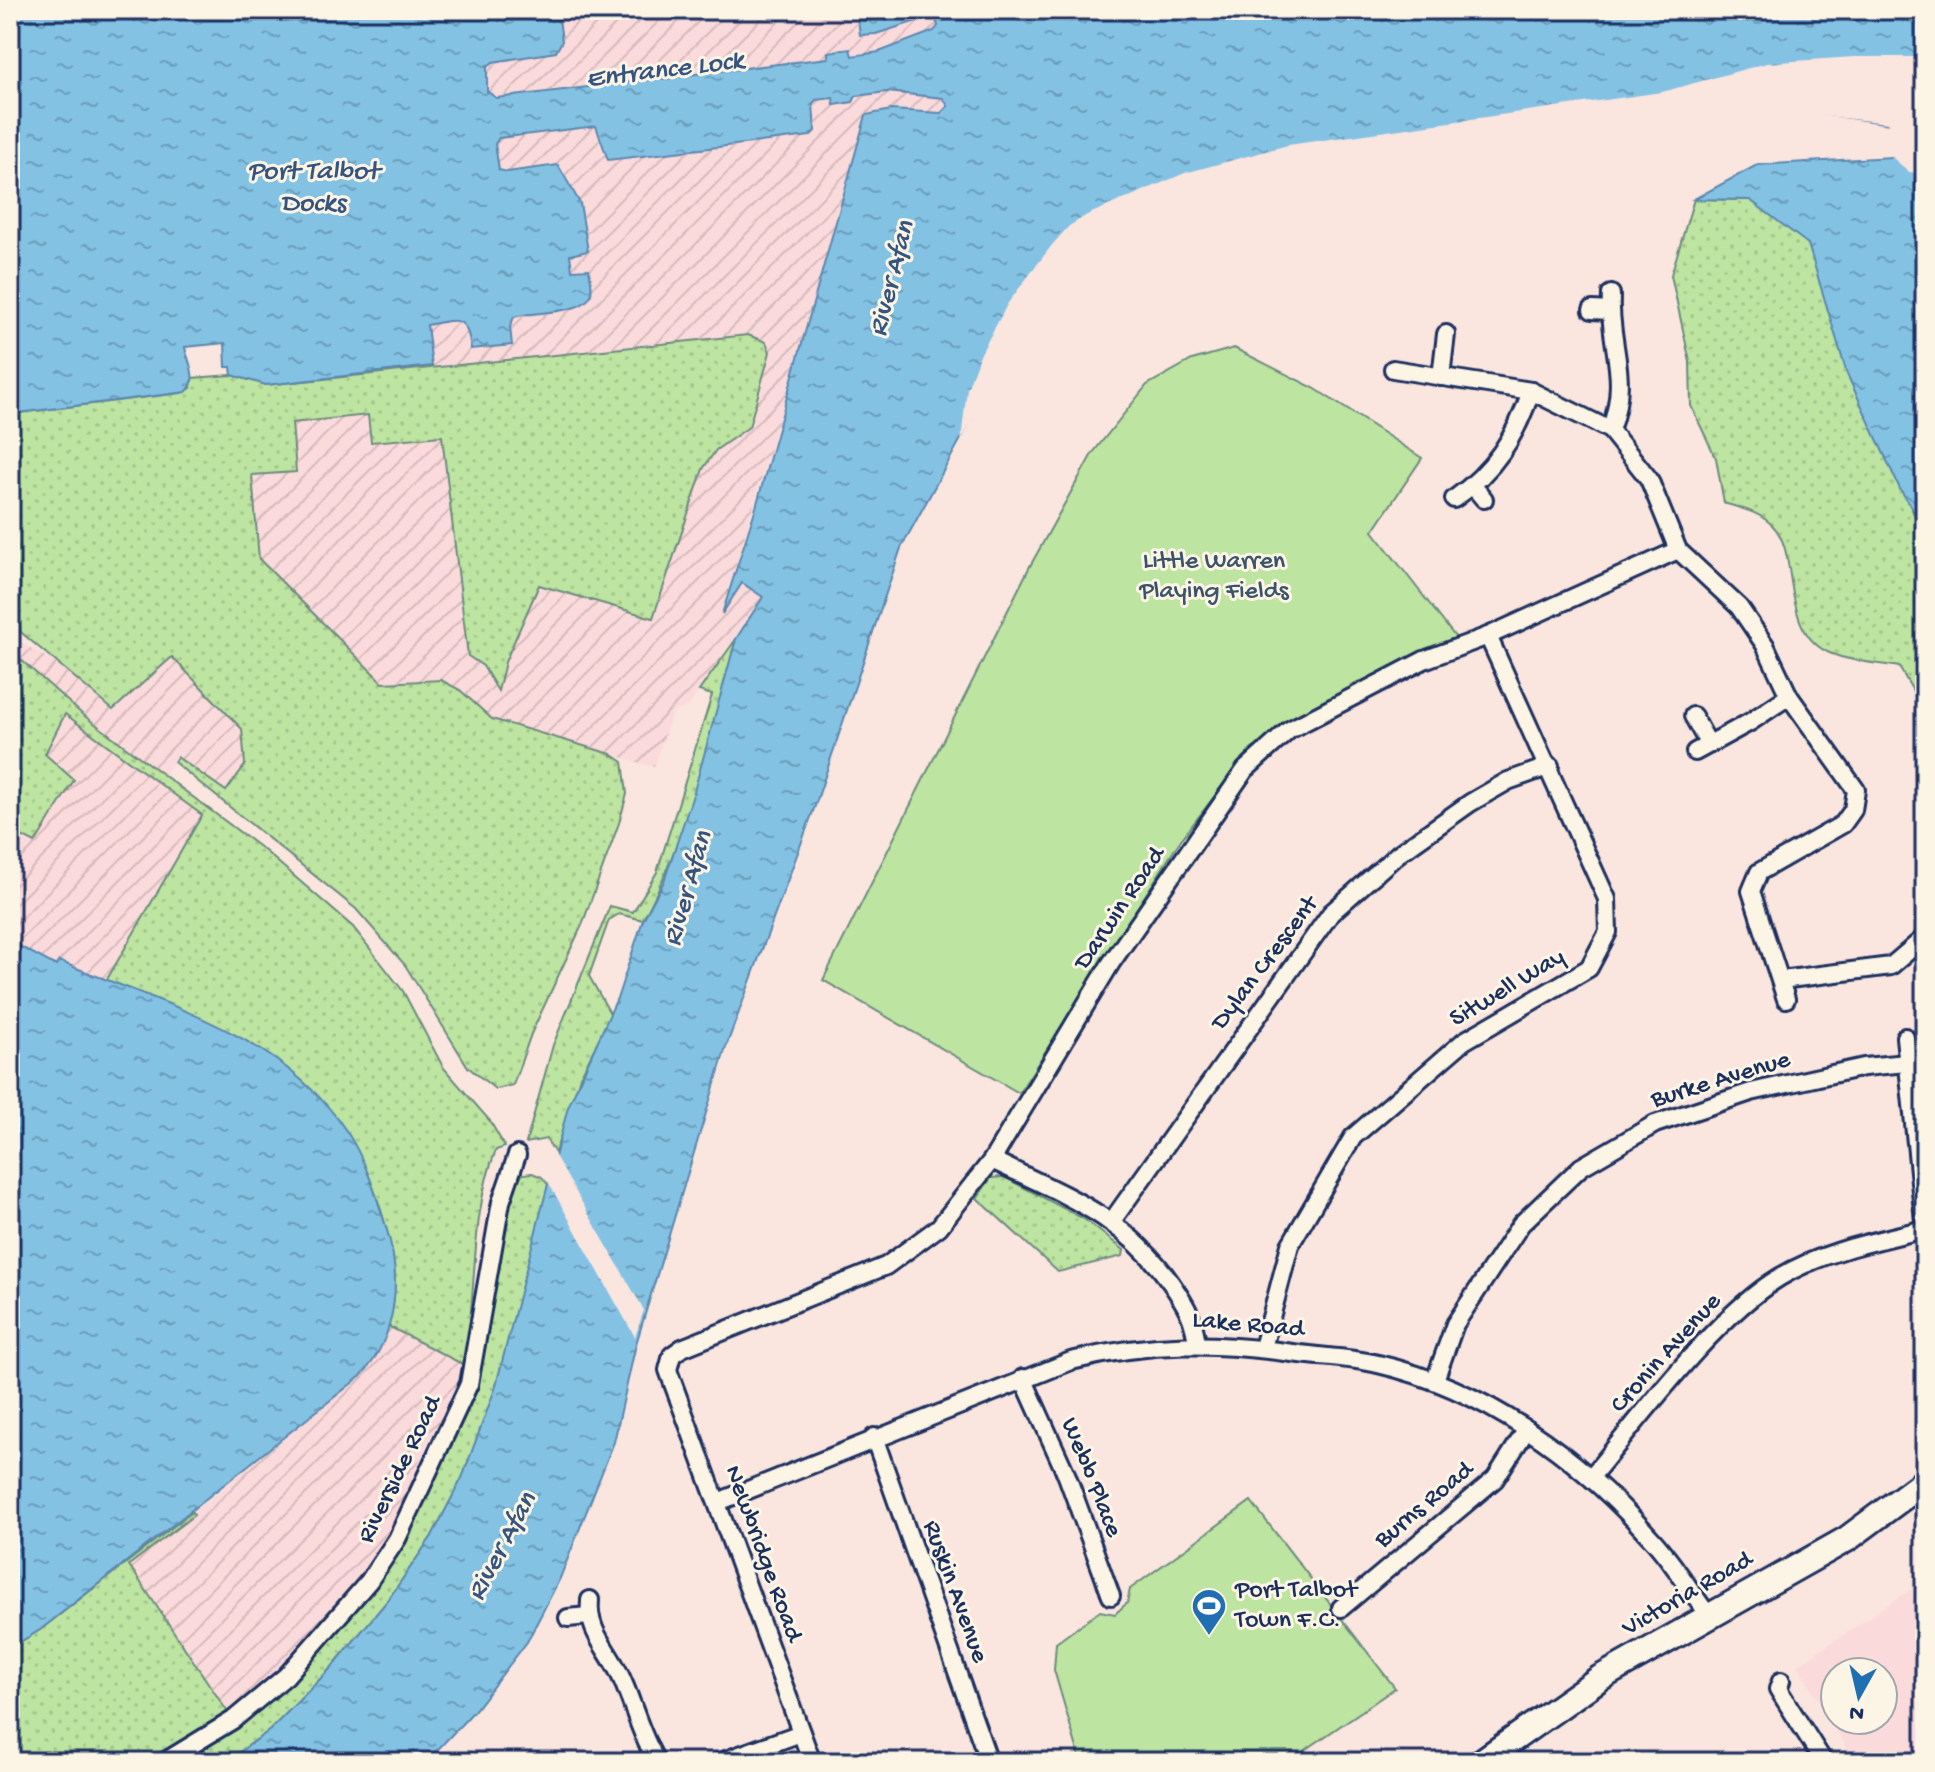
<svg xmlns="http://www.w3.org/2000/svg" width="1935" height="1772" viewBox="0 0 1935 1772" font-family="'Gochi Hand',sans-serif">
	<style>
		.built { fill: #fbdadb; fill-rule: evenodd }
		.industrial { fill: url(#industrial-furrows) }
		.grass { fill: url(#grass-dots); stroke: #6c8a7f; stroke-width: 2 }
		.green { fill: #bde4a0; stroke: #6c8a7f; stroke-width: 2 }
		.water { fill: url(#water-ripples); stroke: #5a87ae; stroke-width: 2 }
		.pier { fill: #fbe5df }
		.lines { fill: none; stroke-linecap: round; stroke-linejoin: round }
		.street-casing { stroke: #1b2f5e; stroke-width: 22 }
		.secondary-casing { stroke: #1b2f5e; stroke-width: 30 }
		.street { stroke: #fcf5e5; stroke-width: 16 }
		.secondary { stroke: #fcf5e5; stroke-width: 24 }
		.labels { text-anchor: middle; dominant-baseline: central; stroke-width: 6; stroke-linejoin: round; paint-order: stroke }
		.park-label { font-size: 26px; fill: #3b536b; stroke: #fcf5e5 }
		.street-label { font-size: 26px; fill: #1b2f5e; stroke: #fcf5e5 }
		.poi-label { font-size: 26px; fill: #1b2f5e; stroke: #fcf5e5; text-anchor: start }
		.water-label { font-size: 28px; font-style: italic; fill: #355480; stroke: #fcf5e5 }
	</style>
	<defs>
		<pattern id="industrial-furrows" width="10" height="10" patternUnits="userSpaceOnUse" patternTransform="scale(2)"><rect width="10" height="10" fill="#fbdadb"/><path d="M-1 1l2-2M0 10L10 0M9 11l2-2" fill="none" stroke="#d7bbbe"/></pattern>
		<pattern id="grass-dots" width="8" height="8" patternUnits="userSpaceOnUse" patternTransform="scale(2)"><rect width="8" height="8" fill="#bde4a0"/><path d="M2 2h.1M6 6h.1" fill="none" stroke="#a2c48c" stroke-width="1.8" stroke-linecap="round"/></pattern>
		<pattern id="water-ripples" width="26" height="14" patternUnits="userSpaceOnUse" patternTransform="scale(2)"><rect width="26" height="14" fill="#84c2e4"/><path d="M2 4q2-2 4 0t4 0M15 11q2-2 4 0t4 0" fill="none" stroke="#6b9ebc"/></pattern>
	</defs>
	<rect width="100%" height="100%" fill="#fbe5df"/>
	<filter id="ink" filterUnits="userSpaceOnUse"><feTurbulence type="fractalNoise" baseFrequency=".0125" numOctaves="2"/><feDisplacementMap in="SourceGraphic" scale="16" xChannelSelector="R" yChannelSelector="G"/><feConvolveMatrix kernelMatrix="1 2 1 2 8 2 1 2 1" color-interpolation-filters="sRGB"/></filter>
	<g filter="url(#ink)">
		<path class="built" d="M 1925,1580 L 1925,1762 L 1855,1762 L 1798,1665 ZM 1835,1672 L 1883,1672 L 1883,1720 L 1835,1720 Z"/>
		<g class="industrial">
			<polygon points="558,10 857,10 860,35 876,34 929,17 938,23 934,31 879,52 851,56 849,49 829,52 829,58 492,97 487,91 487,67 493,62 551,54 562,41"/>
			<polygon points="887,92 943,98 948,108 828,252 723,610 742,582 763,596 688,707 672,713 654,767 492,719 460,690 433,679 383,683 259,559 251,474 250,381 431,366 427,325 452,320 462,322 469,331 471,349 511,345 510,327 514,317 580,307 588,269 572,271 570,254 587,251 579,200 558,166 507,172 499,170 495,144 499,138 596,126 603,155 815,131 813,104 816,100 833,98 834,104 855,96"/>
			<polygon points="227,602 245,765 226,791 209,791 174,762 164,775 202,815 106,981 59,961 57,966 10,941 10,636 56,663 113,710"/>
			<polygon points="388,1326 464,1365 442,1429 428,1440 416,1469 419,1479 371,1562 301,1648 233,1720 129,1564 361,1376 380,1349"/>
		</g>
		<g class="grass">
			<path d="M 1694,199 L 1750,200 L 1786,219 L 1808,244 L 1821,275 L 1847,374 L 1925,537 L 1925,701 L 1916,696 L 1899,667 C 1878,663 1852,662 1832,654 C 1778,633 1801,554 1773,526 C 1758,511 1742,509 1724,503 L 1716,458 L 1691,406 L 1690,362 L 1671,275 Z"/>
			<polygon points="748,335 766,342 770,352 749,427 716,450 703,469 653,618 539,585 505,662 498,691 483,666 468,656 442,436 371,442 368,415 292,423 296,472 252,475 259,559 383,683 441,680 460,690 492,719 611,754 623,762 627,794 619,823 582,925 531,1034 513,1085 495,1089 468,1067 405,965 356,909 174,762 177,757 226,791 245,765 242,729 172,657 113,710 10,623 10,414 181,393 191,388 192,378 232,375 266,385"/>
			<path d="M 736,639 C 712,734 689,833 643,920 L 619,914 L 609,920 L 589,976 L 611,1015 L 580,1077 L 555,1153 L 546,1139 L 526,1143 L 553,1045 L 610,906 L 633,912 L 657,872 L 712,695 L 699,691 Z"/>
			<path d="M 10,650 L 82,714 L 265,851 L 353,927 L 403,991 L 443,1067 L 490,1121 L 505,1147 L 496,1150 C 469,1216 478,1295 464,1365 L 388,1326 C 401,1279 394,1252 380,1207 C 333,1060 234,1033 106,981 L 202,815 L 65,714 L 45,754 L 74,780 L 35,843 L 10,830 Z"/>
			<polygon points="532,1173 542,1177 549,1186 495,1390 462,1479 432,1536 388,1600 332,1667 270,1730 226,1762 10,1762 10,1648 40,1630 192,1512 194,1515 129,1565 233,1720 369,1581 452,1424 513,1184 523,1174"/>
			<polygon points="1004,1177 1084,1219 1124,1250 1123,1256 1058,1272 977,1198 991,1178"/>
		</g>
		<g class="green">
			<polygon points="1234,348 1314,388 1422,458 1373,531 1456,638 1395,665 1250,750 1180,841 1019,1093 823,980 1029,568 1092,454 1147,385 1192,360"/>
			<polygon points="1251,1501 1395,1688 1288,1762 1081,1762 1054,1670 1056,1643 1100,1611 1115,1614 1127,1603 1130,1589"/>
		</g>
		<g class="water">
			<path d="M 10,10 L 558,10 L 562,41 L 556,52 L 493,62 L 487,67 L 487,91 L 496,98 L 828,58 L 828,52 L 850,49 L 852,56 L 879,52 L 934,31 L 938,26 L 936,19 L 929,17 L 876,34 L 860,35 L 857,10 L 1925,10 L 1925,129 L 1746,103 L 1343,152 L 1261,169 L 1166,205 L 1080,265 L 1008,353 L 901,548 L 815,806 L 726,1047 L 636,1344 L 614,1442 L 560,1578 L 527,1642 L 474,1711 L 426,1762 L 226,1762 L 270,1730 L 332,1667 L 388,1600 L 432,1536 L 462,1478 L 495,1389 L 568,1107 L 618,996 L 643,920 L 664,881 L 693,795 L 736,639 L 763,597 L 742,583 L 722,614 L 756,507 L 866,115 L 891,110 L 941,113 L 948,106 L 943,98 L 887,92 L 856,96 L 853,102 L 834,105 L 833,98 L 816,100 L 813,104 L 815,131 L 810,136 L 608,160 L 596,126 L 499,138 L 495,144 L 499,170 L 507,172 L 558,165 L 580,203 L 588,251 L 570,255 L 572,270 L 589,269 C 590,276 593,287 591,294 C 585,315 533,311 514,317 L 510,327 L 512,345 L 471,349 C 467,314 457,319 427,325 L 432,366 L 266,385 L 232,375 L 231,367 L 226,367 L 225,343 L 185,347 C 187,360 200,380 186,392 L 10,414 Z"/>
			<polygon points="1925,155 1925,529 1900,489 1847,374 1808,244 1750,200 1694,199 1757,165"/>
			<path d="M 10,941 L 56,966 L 59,961 C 162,1004 282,1033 347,1132 C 366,1161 376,1195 386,1227 C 402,1276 398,1336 361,1376 L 40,1630 L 10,1648 Z"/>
		</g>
		<g class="pier">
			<polygon points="1854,57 1925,57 1925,133 1890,127 1887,123 1747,107 1688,122 1344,156 1262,173 1167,208 1083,267 1012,355 961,440 967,389 979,357 1008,303 1052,245 1069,226 1087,215 1185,173 1288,145 1662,92 1767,63"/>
			<polygon points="1925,151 1925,174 1909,172 1892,157 1892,153"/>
			<polygon points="554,1154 644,1310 635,1337 547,1180"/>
		</g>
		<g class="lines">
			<defs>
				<g id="street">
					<polyline points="1592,310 1610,311"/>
					<polyline points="1393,369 1531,391 1610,430 1649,479 1678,550 1739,607 1765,645 1789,696 1856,790 1853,810 1843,824 1759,872 1751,891 1786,999"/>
					<polyline points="1441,377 1446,334"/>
					<path d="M 1610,430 C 1631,375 1608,346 1611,294"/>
					<polyline points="1473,486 1484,499"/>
					<path d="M 1454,499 C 1493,472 1516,437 1531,391"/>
					<polyline points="1693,716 1708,743"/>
					<polyline points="1695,752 1750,722 1789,696"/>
					<polyline points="1781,980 1891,966 1925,937"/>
					<polyline points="1905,1037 1925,1230"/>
					<path d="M 992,1160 C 1064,1195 1124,1216 1171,1283 C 1186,1305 1194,1318 1197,1344"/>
					<polyline points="1112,1221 1331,913 1398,854 1470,803 1508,781 1550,766"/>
					<polyline points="1263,1348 1290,1245 1353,1137 1464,1041 1589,968 1608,932 1607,899 1488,636"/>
					<polyline points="1023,1378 1067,1476 1111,1596"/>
					<polyline points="1435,1380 1455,1324 1521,1224 1581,1167 1655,1124 1751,1092 1864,1067 1907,1063"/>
					<polyline points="874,1437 989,1762"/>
					<path d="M 1591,1477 C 1641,1417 1714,1317 1780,1277 C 1823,1251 1877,1241 1925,1229"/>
					<path d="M 718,1502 L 1071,1361 C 1152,1341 1218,1342 1300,1354 C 1325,1357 1353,1358 1378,1364 C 1484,1388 1579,1457 1650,1537 C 1672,1560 1689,1589 1708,1615"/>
					<path d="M 590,1600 C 587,1628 604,1645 617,1669 C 633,1699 638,1731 657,1762"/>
					<polyline points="1341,1608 1495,1479 1527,1429"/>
					<polyline points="568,1618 588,1616"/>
					<polyline points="1781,1681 1778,1689 1824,1762"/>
					<polyline points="164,1762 233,1720 286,1676 369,1581 397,1539 469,1384 501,1202 517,1155"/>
					<polyline points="720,1762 801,1733"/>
					<polyline points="812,1762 668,1370 672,1355 682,1348 886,1266 939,1227 992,1160 1111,963 1245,770 1289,730 1424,660 1488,636 1678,550"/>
				</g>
				<polyline id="secondary" points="1481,1762 1600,1678 1847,1539 1925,1481"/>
			</defs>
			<use href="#street" class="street-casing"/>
			<use href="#secondary" class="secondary-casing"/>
			<use href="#street" class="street"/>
			<use href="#secondary" class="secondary"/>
		</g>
	</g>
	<defs>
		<symbol id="stadium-pin" viewBox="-11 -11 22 30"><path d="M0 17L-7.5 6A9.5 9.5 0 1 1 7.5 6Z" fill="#1f6fb2" stroke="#fcf5e5"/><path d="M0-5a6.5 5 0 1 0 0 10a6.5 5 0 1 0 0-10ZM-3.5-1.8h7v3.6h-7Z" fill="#fff"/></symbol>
	</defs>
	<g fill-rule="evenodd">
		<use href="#stadium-pin" x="1189" y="1586" width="40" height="54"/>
	</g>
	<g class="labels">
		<g class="park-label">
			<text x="1214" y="562">Little Warren<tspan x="1214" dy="30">Playing Fields</tspan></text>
		</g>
		<g class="street-label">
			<text transform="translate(1121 909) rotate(-56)">Darwin Road</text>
			<text transform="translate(1266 964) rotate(-53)">Dylan Crescent</text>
			<text transform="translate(1508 989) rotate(-31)">Sitwell Way</text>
			<text transform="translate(1721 1081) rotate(-17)">Burke Avenue</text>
			<text transform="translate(1248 1326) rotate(5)">Lake Road</text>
			<text transform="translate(1667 1354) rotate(-48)">Cronin Avenue</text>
			<text transform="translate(401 1470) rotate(-64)">Riverside Road</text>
			<text transform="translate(1090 1478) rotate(68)">Webb Place</text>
			<text transform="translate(1425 1506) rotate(-40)">Burns Road</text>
			<text transform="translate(762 1554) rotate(70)">Newbridge Road</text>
			<text transform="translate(954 1592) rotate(70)">Ruskin Avenue</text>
			<text transform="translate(1688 1595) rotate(-30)">Victoria Road</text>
		</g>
		<g class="poi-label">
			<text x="1235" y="1591">Port Talbot<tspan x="1235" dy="30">Town F.C.</tspan></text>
		</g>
		<g class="water-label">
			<text transform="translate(665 71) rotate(-7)">Entrance Lock</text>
			<text x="313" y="172">Port Talbot<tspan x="313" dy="32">Docks</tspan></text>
			<text transform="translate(893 279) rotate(-76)">River Afan</text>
			<text transform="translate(689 889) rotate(-74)">River Afan</text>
			<text transform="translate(503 1547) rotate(-62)">River Afan</text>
		</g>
	</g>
	<rect width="1935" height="1772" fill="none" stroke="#fcf5e5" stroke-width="40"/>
	<rect x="20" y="20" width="1895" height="1732" fill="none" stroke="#1b2f5e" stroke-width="3" filter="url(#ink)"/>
	<g transform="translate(1859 1696) rotate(188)"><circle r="38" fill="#fcf5e5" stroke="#a2a6af" stroke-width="2"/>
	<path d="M0-6L14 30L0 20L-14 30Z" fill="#1f6fb2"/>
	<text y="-12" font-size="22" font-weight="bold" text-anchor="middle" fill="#1b2f5e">N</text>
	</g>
</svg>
